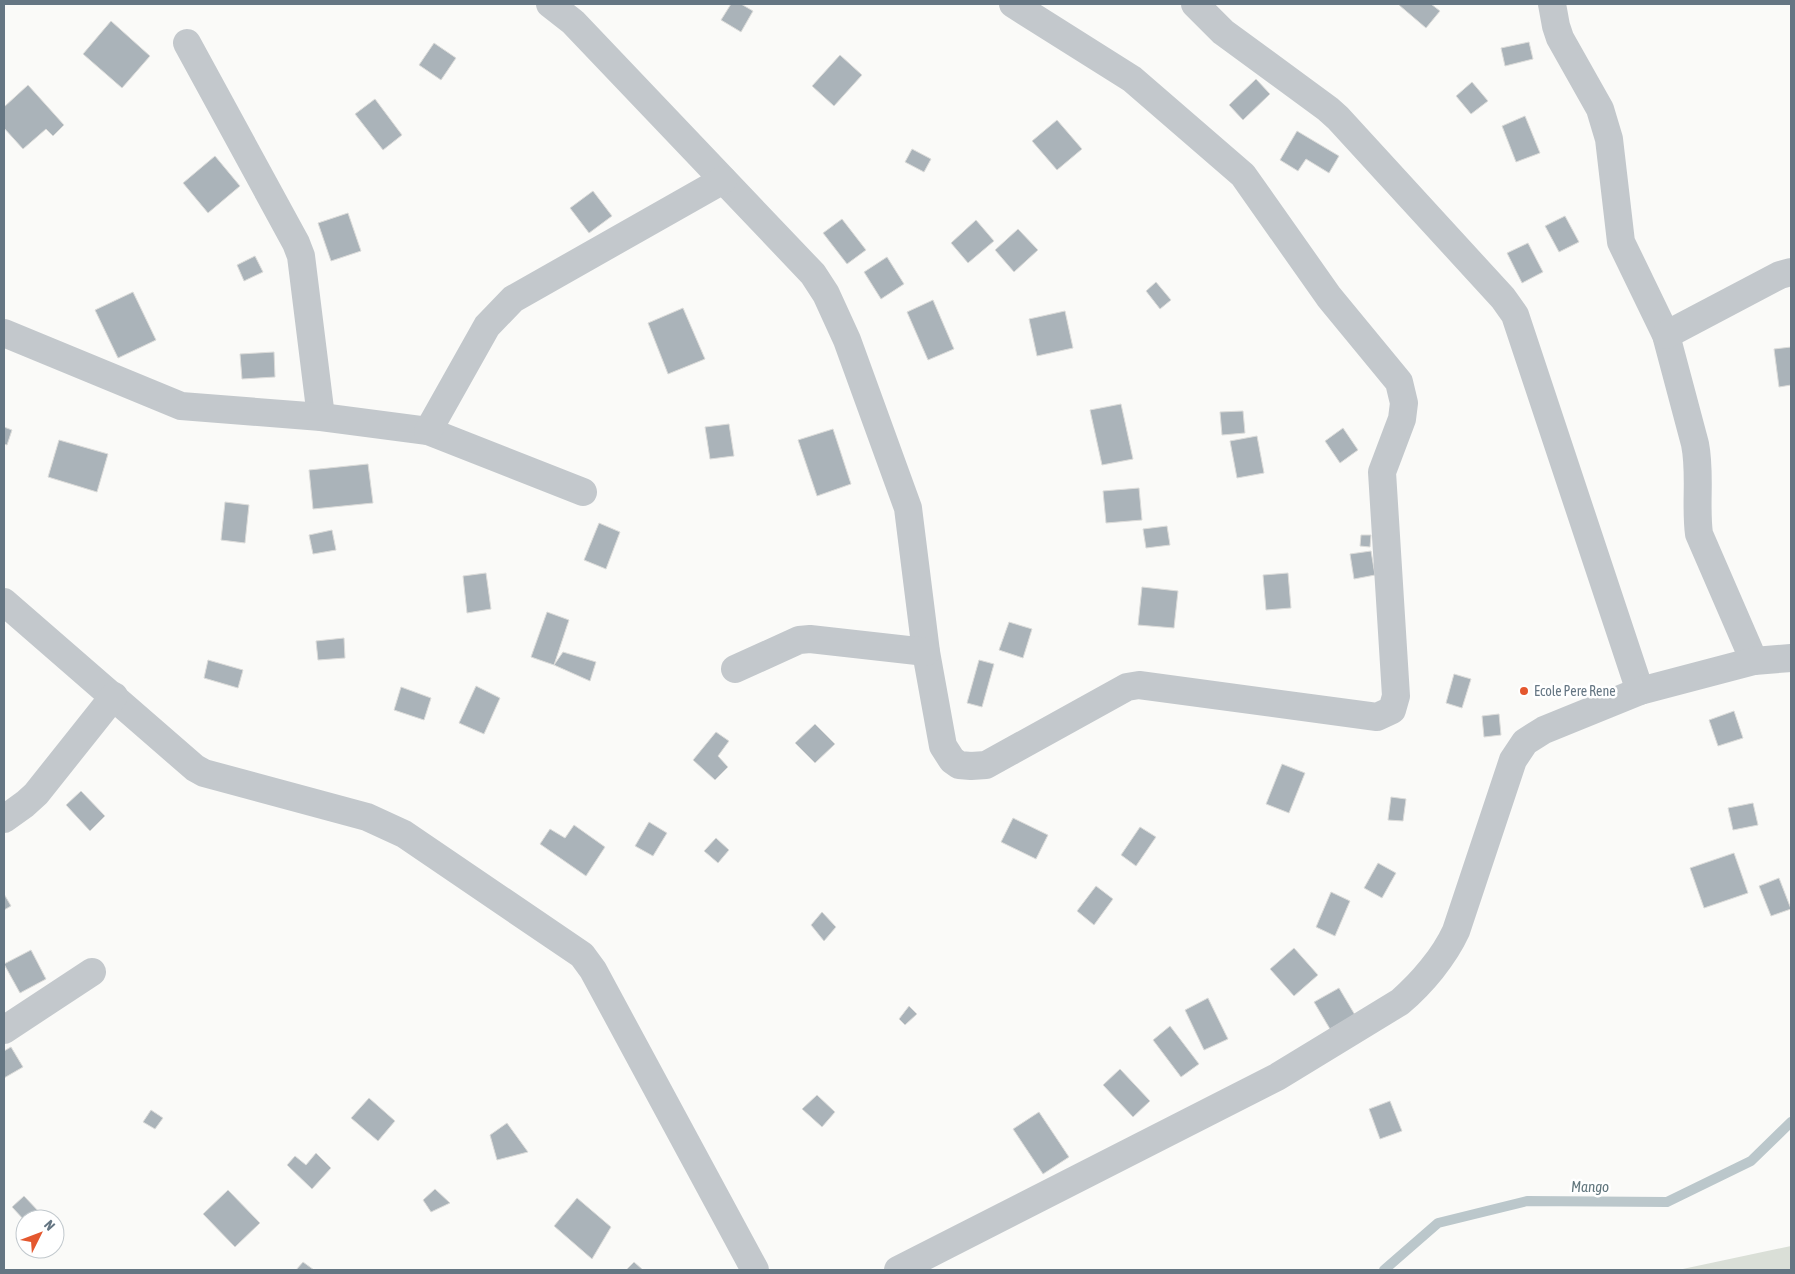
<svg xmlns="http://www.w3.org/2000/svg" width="1795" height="1274" viewBox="0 0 1795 1274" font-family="'Asap Condensed',sans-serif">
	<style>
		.green { fill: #dadfd7 }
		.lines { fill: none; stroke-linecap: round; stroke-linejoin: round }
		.stream { stroke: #bbc7cb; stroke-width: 10 }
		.building { fill: #aab3b9; stroke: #dcdcda }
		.minor { stroke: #c3c8cc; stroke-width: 28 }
		.poi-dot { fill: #e4572e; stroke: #fff; stroke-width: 2 }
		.labels { text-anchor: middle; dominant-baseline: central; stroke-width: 5; stroke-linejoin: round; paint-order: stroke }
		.poi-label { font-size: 14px; fill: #657683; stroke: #fff; text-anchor: start }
		.water-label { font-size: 15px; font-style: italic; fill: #60757c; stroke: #fff }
	</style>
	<rect width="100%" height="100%" fill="#fafaf8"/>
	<polygon class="green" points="1791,1246 1791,1270 1678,1270"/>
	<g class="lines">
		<polyline class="stream" points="1384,1270 1438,1223 1527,1201 1667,1202 1751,1161 1791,1122"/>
	</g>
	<g class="building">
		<polygon points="731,4 741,4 753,11 741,32 721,20"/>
		<polygon points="1400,4 1431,4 1440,11 1426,28 1399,5"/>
		<polygon points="111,21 150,56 122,88 83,54"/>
		<polygon points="1529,42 1533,59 1505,66 1501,48"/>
		<polygon points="434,43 456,58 441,80 419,65"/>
		<polygon points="840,55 862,75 834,106 812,86"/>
		<polygon points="1256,79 1270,94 1243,120 1229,105"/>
		<polygon points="1472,82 1488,101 1471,114 1456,96"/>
		<polygon points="28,85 64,125 53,136 46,129 23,149 4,128 4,107"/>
		<polygon points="375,99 402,135 383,150 355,114"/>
		<polygon points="1525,116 1540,153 1516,162 1502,126"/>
		<polygon points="1057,120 1082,149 1057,170 1032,141"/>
		<polygon points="1297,131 1339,156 1329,173 1306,159 1298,171 1280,160"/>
		<polygon points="912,149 931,159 924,172 905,162"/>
		<polygon points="215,156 240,186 208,213 183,183"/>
		<polygon points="593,191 612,216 589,233 570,208"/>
		<polygon points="348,213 361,251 331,261 318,223"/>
		<polygon points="1565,216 1579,242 1559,252 1545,226"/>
		<polygon points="842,219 866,250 847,264 823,233"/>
		<polygon points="976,220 994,241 968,263 951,243"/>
		<polygon points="1018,229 1038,250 1014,272 995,250"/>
		<polygon points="1528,243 1543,272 1522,283 1507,253"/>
		<polygon points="255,256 263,272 244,281 237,265"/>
		<polygon points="887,257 904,284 881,299 864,272"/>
		<polygon points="1156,282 1171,300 1160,309 1146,291"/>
		<polygon points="133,292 156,340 118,358 95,310"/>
		<polygon points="933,300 954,349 928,360 907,312"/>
		<polygon points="683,308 705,359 668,374 648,323"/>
		<polygon points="1065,311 1073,348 1037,356 1029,319"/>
		<polygon points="1791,347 1791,385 1779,387 1774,349"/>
		<polygon points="274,352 275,377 242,379 240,354"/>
		<polygon points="1121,404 1133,459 1102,465 1090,410"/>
		<polygon points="1243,411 1245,433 1222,435 1220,412"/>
		<polygon points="729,424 734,456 710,459 705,427"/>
		<polygon points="4,427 12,430 7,445 4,444"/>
		<polygon points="1343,428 1358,450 1340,463 1325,441"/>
		<polygon points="833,429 851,484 817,496 798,440"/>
		<polygon points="1257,436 1264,473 1237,478 1230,441"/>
		<polygon points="59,440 108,454 97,492 48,477"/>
		<polygon points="368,464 373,503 313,509 309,470"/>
		<polygon points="1139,488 1142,520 1106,523 1103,491"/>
		<polygon points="225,502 249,505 245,543 221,540"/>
		<polygon points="599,523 620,532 606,569 584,560"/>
		<polygon points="1167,526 1170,545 1146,548 1143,529"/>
		<polygon points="332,530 336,550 313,554 309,535"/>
		<polygon points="1361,535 1371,535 1370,547 1360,546"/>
		<polygon points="1371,551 1375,575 1354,579 1350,554"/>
		<polygon points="486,573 491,609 467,613 463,576"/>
		<polygon points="1288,573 1291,608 1266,610 1263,575"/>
		<polygon points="1142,587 1178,591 1174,628 1138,625"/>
		<polygon points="547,612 569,620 554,665 531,657"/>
		<polygon points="1009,622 1032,629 1023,658 999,650"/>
		<polygon points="344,638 345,658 318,660 316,641"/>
		<polygon points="563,652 596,662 590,681 554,665"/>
		<polygon points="208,660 243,670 238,688 204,678"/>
		<polygon points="979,660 994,664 982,707 967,703"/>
		<polygon points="1454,674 1471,679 1462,708 1446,703"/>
		<polygon points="476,686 500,698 484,734 459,723"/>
		<polygon points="401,687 431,698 424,720 394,710"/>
		<polygon points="1734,711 1743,738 1718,746 1709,720"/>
		<polygon points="1499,714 1501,735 1484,737 1482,716"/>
		<polygon points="815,724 835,744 815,763 795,743"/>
		<polygon points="716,732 729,741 718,756 728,767 715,780 693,760"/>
		<polygon points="1282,764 1305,773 1289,813 1266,804"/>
		<polygon points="81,791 105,816 90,831 66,805"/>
		<polygon points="1391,797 1406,799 1403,821 1388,820"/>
		<polygon points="1753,803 1758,825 1733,830 1728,808"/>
		<polygon points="1013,818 1048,835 1036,859 1001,842"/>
		<polygon points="649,822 667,833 653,856 635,846"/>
		<polygon points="574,825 605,847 586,876 540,844 550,829 565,838"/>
		<polygon points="1140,827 1156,837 1136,866 1121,855"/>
		<polygon points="716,838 729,850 718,863 704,851"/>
		<polygon points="1734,853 1748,893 1704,908 1690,868"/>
		<polygon points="1378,863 1396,873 1382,898 1364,888"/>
		<polygon points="1779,878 1791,909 1771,916 1759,886"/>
		<polygon points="1096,886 1113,899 1094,925 1077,911"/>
		<polygon points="1331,892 1350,901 1335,936 1316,927"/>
		<polygon points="4,894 11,906 4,910"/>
		<polygon points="822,912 836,927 824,941 811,925"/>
		<polygon points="1294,948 1318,975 1294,996 1270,969"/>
		<polygon points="31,950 46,979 20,993 4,964"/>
		<polygon points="1339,988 1355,1015 1330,1029 1314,1002"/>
		<polygon points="1208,998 1228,1039 1204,1050 1185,1010"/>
		<polygon points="909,1006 917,1014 905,1025 899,1019"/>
		<polygon points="1170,1026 1199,1064 1181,1077 1153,1040"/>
		<polygon points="11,1047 23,1067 4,1078 4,1051"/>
		<polygon points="1120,1069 1150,1101 1133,1117 1103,1085"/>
		<polygon points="817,1095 835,1112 822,1127 802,1109"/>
		<polygon points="369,1098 395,1121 378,1141 351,1118"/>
		<polygon points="1390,1101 1402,1131 1380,1139 1369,1109"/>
		<polygon points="151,1110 163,1118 155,1129 143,1122"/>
		<polygon points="1039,1112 1069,1157 1043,1174 1013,1129"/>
		<polygon points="507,1123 528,1152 497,1160 490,1135"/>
		<polygon points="316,1153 331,1168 312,1189 287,1165 295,1156 306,1165"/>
		<polygon points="435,1189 450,1203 431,1212 423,1200"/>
		<polygon points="228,1190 260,1223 235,1247 203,1214"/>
		<polygon points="24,1196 41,1214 36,1219 25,1219 25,1221 12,1207"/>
		<polygon points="577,1198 611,1227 592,1259 554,1226"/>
		<polygon points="303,1262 314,1270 296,1270"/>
		<polygon points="634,1262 643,1270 626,1270"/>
	</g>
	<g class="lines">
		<g class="minor">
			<polyline points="550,4 573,22 813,274 826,294 847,340 908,508 926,652 943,746 952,760 959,765 971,766 986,765 1127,687 1139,685 1377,717 1392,710 1396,696 1382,472 1402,419 1404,403 1399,382 1329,297 1243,175 1132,79 1013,4"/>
			<polyline points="1195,4 1223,32 1328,109 1338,118 1503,298 1515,315 1640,691"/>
			<path d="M 1552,4 L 1556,26 L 1560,38 L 1600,109 L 1609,139 L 1621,242 L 1666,335 L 1695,444 C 1701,474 1695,504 1699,534 L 1754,661"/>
			<polyline points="187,43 296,243 301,256 321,417"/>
			<polyline points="4,333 181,406 321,417 428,431 583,492"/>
			<polyline points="1666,335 1780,275 1791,272"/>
			<polyline points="428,431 487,326 513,299 723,180"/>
			<polyline points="4,602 195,768 204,773 367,817 404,834 582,955 593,970 755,1270"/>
			<polyline points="735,669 799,640 810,639 926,652"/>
			<polyline points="4,819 25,804 36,794 114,696"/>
			<polyline points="4,1030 92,972"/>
			<path d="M 898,1270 L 1277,1077 L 1400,1002 C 1422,983 1444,957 1456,931 L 1513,760 L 1525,742 L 1544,730 L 1640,691 L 1754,661 L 1791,658"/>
		</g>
	</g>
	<circle class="poi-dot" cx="1524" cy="691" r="5"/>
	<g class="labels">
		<g class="poi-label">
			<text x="1534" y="691">Ecole Pere Rene</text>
		</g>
		<g class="water-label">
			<text x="1590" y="1186">Mango</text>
		</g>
	</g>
	<rect width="1795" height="1274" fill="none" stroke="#657683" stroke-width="10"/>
	<g transform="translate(40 1234) rotate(48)"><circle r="24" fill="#ffffff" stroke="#c1c8cd"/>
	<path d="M0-4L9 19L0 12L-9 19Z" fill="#e4572e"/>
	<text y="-8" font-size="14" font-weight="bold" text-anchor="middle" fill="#657683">N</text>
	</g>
</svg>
